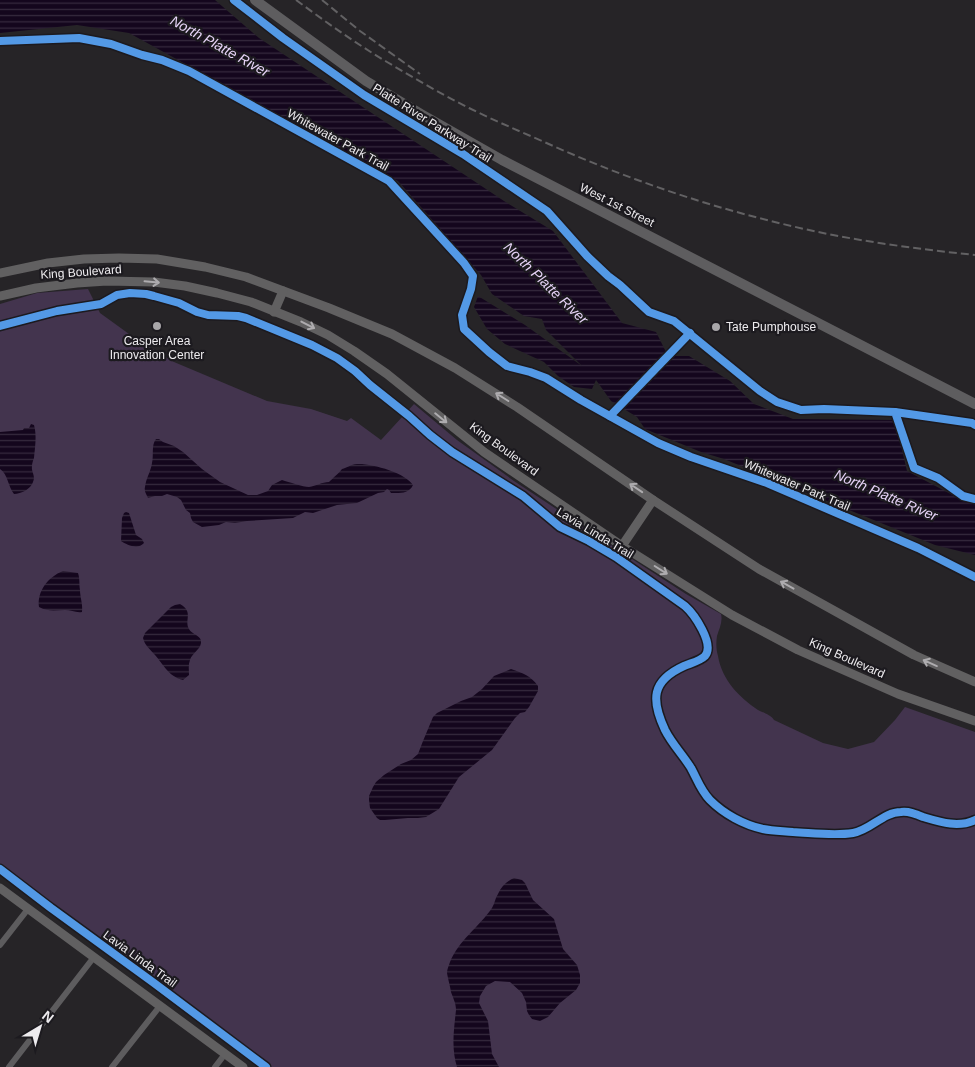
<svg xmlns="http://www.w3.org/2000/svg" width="975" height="1067" viewBox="0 0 975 1067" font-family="Helvetica,sans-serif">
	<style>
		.grass { fill: #43344e }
		.water { fill: url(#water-rules) }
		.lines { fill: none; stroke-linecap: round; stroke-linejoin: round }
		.street { stroke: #5d5c5e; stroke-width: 6 }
		.secondary { stroke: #616061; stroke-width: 9 }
		.primary { stroke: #5e5d5f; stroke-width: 10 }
		.rail { stroke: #626163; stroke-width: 2; stroke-dasharray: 8 4; stroke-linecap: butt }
		.cycleway-casing { stroke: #1c1a1f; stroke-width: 11 }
		.cycleway { stroke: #5399e6; stroke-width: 8 }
		.oneway { stroke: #aeacaf }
		.poi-dot { fill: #a7a5a8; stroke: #1c1a1f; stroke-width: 2 }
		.labels { text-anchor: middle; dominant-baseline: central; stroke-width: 4.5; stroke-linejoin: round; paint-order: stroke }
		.street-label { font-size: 12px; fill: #edebee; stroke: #1c1a1f }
		.poi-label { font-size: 12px; fill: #edebee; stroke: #1c1a1f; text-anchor: start }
		.water-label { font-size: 14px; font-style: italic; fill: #e7d4f8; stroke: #1c1a1f }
	</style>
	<defs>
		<pattern id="water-rules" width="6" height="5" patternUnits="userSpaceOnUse" patternTransform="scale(1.25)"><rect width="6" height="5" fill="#14061d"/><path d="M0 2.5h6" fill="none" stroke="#362a3e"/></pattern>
	</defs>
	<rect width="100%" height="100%" fill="#262427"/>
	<path class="grass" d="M 88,289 L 100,313 L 136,339 L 174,362 L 267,401 L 311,409 L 347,421 L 351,418 L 381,440 L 414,404 L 457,440 L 514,481 L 632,559 L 686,594 L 721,614 C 723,622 719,629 717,636 C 716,643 716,649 718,656 C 722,680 739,697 758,710 C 764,713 771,715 774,720 L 823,743 L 848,749 L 874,742 L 895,720 L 905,707 L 975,732 L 975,1067 L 261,1067 L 0,875 L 0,304 L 37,293 Z"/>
	<g class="water">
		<polygon points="0,0 215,0 259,38 504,201 553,231 622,323 656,332 668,356 689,356 730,381 754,404 793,419 895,420 907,471 962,500 975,504 975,555 935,545 724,459 701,452 645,429 637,417 611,401 596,380 592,389 574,387 558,376 544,362 505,344 487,329 474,307 478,296 525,325 582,366 546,330 542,319 524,316 492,294 481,275 398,181 129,33 77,25 0,33"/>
		<path d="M 31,424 L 34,425 C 37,435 35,448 34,458 C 33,461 32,463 32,466 C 31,472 36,476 33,482 C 31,489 21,494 14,494 C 8,487 8,474 0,469 L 0,432 L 23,430 L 24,428 L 29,428 Z"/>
		<path d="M 156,439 L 159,439 L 163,442 L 174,446 L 183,452 L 202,469 L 220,482 L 248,495 L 257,495 L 268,491 L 272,485 L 282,480 C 289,482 303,487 309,487 C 316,486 322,482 329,482 C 332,479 340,472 342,469 C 347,468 351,464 357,464 C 371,463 406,473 413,485 C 409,494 400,493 391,493 L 389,490 L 387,489 L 384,492 L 378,493 L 357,503 L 337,505 L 313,513 L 305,512 L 293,518 L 247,521 L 235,523 L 226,522 L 219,525 L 202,527 L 193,522 L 191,518 L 190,513 L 186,510 L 181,500 L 177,497 L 167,494 L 162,496 L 155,496 L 148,498 C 146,494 144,491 145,487 C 146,478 151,471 152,463 C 154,455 151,445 156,439 Z"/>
		<path d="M 126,512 L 129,513 L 136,535 L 142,539 L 144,543 C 138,550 127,545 121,541 L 122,518 L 124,513 Z"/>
		<path d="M 63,571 L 78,573 C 80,579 79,584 80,590 C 80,597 83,604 82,612 C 76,613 71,610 65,610 C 56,610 48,612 39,607 C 37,591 48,577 63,571 Z"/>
		<path d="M 180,604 C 194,612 184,620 189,629 C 192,635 202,635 201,643 C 200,650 192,653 190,660 C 188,665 189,670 189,675 L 183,680 C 169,677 163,664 155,655 C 150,649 145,646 143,638 L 145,633 L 171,607 L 175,605 Z"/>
		<path d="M 511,669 C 523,673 531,676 538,686 L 538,691 L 529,707 L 525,712 L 520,713 L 515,718 L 492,750 L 459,777 L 439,809 L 426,817 L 418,818 L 408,818 L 385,820 L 380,820 L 377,818 L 370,808 L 369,800 L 369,796 L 373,787 L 376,782 L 384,775 L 401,764 L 411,760 L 418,754 L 423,741 L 433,717 L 437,713 L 461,701 L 472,697 L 482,689 L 494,676 Z"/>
		<path d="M 514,878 L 522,880 L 525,883 L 533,900 L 554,919 L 563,949 L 577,965 L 580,975 L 580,983 L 576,990 L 560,1003 L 548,1017 L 540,1021 L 532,1019 L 529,1015 L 527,1011 L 526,1002 L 522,993 L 510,982 L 495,981 L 486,986 L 480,996 L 479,1003 L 488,1021 L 492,1054 L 499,1067 L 457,1067 C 451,1048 454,1029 456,1010 C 456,1003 453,998 451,992 C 450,986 448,979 447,973 C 447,969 449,965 450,962 C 459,940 479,927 492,908 C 495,903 495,898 498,894 C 501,887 507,881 514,878 Z"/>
	</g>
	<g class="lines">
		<g class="street">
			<polyline points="0,945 28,909"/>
			<polyline points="9,1067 94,957"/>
			<polyline points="112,1067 160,1006"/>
			<polyline points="215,1067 225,1054"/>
		</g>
		<g class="secondary">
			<polyline points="0,273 48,263 84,259 119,258 157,259 205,267 246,277 329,308 392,334 455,368 517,407 653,500 759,569 914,655 975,682"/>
			<polyline points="0,296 36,288 77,283 107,281 154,282 185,286 217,293 251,302 301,322 328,335 354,351 387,374 484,452 622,546 732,615 798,650 898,694 975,721"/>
			<polyline points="274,312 283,291"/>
			<polyline points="622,546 653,500"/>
			<polyline points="0,888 243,1067"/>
		</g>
		<polyline class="primary" points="255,0 366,81 421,114 502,160 975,404"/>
		<g class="rail">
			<path d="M 296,0 C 326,22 355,43 387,62 C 414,78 441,94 469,108 C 493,120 517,130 542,141 C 635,183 732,215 833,235 C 880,244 927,250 975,255"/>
			<polyline points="322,0 360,31 420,74"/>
		</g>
		<defs>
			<g id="cycleway">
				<polyline points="234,0 283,38 364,95 463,154 547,211 587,256 608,276 620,285 649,312 674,321 760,391 777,402 801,410 824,409 895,412 914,468 938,478 963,496 975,499"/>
				<polyline points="0,41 79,38 111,44 142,55 162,60 189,71 389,181 464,263 473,276 471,289 462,315 464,329 489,352 507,366 530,372 546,378 581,400 658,443 691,457 767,483 918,548 975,577"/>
				<path d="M 0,326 L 57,311 L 101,304 L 117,295 L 130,293 L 146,294 L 154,296 L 179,303 L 197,312 L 208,315 L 238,316 L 246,318 L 312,345 L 337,358 L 355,371 L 370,385 L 409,416 L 430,435 L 452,452 L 523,496 L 560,527 L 589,541 L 616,557 L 685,606 C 694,614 715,644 705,656 C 700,661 691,663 684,666 C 651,681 651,700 665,730 C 672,744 683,755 691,768 C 697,779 701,791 710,800 C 724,814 744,825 763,829 C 773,831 783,831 793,832 C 813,833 834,836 853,833 C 871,830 883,812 901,812 C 909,811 916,814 923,817 C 940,822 958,828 975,820"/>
				<polyline points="895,412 972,423 975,425"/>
				<polyline points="610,416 690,333"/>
				<polyline points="0,869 51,908 154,983 266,1067"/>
			</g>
		</defs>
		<use href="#cycleway" class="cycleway-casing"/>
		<use href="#cycleway" class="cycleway"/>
	</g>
	<defs><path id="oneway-shaft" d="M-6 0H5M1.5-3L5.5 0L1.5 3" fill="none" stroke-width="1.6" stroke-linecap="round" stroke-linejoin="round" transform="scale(1.25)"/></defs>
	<g class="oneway">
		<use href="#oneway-shaft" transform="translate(152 282) rotate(5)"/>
		<use href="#oneway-shaft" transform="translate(308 325) rotate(27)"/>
		<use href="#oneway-shaft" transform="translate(502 397) rotate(-148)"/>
		<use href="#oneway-shaft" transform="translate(441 418) rotate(39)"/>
		<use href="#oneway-shaft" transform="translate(636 488) rotate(-146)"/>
		<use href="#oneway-shaft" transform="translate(661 570) rotate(32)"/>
		<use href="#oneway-shaft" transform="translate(787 585) rotate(-151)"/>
		<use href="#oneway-shaft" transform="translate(930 663) rotate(-156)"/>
	</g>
	<g class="poi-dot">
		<circle cx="157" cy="326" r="5"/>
		<circle cx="716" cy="327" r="5"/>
	</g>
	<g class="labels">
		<g class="street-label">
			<text transform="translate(432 123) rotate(32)">Platte River Parkway Trail</text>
			<text transform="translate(338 140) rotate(29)">Whitewater Park Trail</text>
			<text transform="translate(617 205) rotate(27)">West 1st Street</text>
			<text transform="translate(81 272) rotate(-4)">King Boulevard</text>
			<text transform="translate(504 449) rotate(36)">King Boulevard</text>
			<text transform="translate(797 485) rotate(23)">Whitewater Park Trail</text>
			<text transform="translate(595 533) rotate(31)">Lavia Linda Trail</text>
			<text transform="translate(847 658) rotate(24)">King Boulevard</text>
			<text transform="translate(140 959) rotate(36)">Lavia Linda Trail</text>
		</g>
		<g class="poi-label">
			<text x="726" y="327">Tate Pumphouse</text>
			<text x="157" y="341" text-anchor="middle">Casper Area<tspan x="157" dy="14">Innovation Center</tspan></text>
		</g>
		<g class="water-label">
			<text transform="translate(220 46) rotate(29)">North Platte River</text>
			<text transform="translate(546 283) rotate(44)">North Platte River</text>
			<text transform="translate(886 495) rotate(23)">North Platte River</text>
		</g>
	</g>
	<g transform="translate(40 1027) rotate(38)" stroke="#1c1a1f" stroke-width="4" paint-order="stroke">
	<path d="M0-4L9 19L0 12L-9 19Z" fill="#edebee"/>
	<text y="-8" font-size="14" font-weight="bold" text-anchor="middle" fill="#edebee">N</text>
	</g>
</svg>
